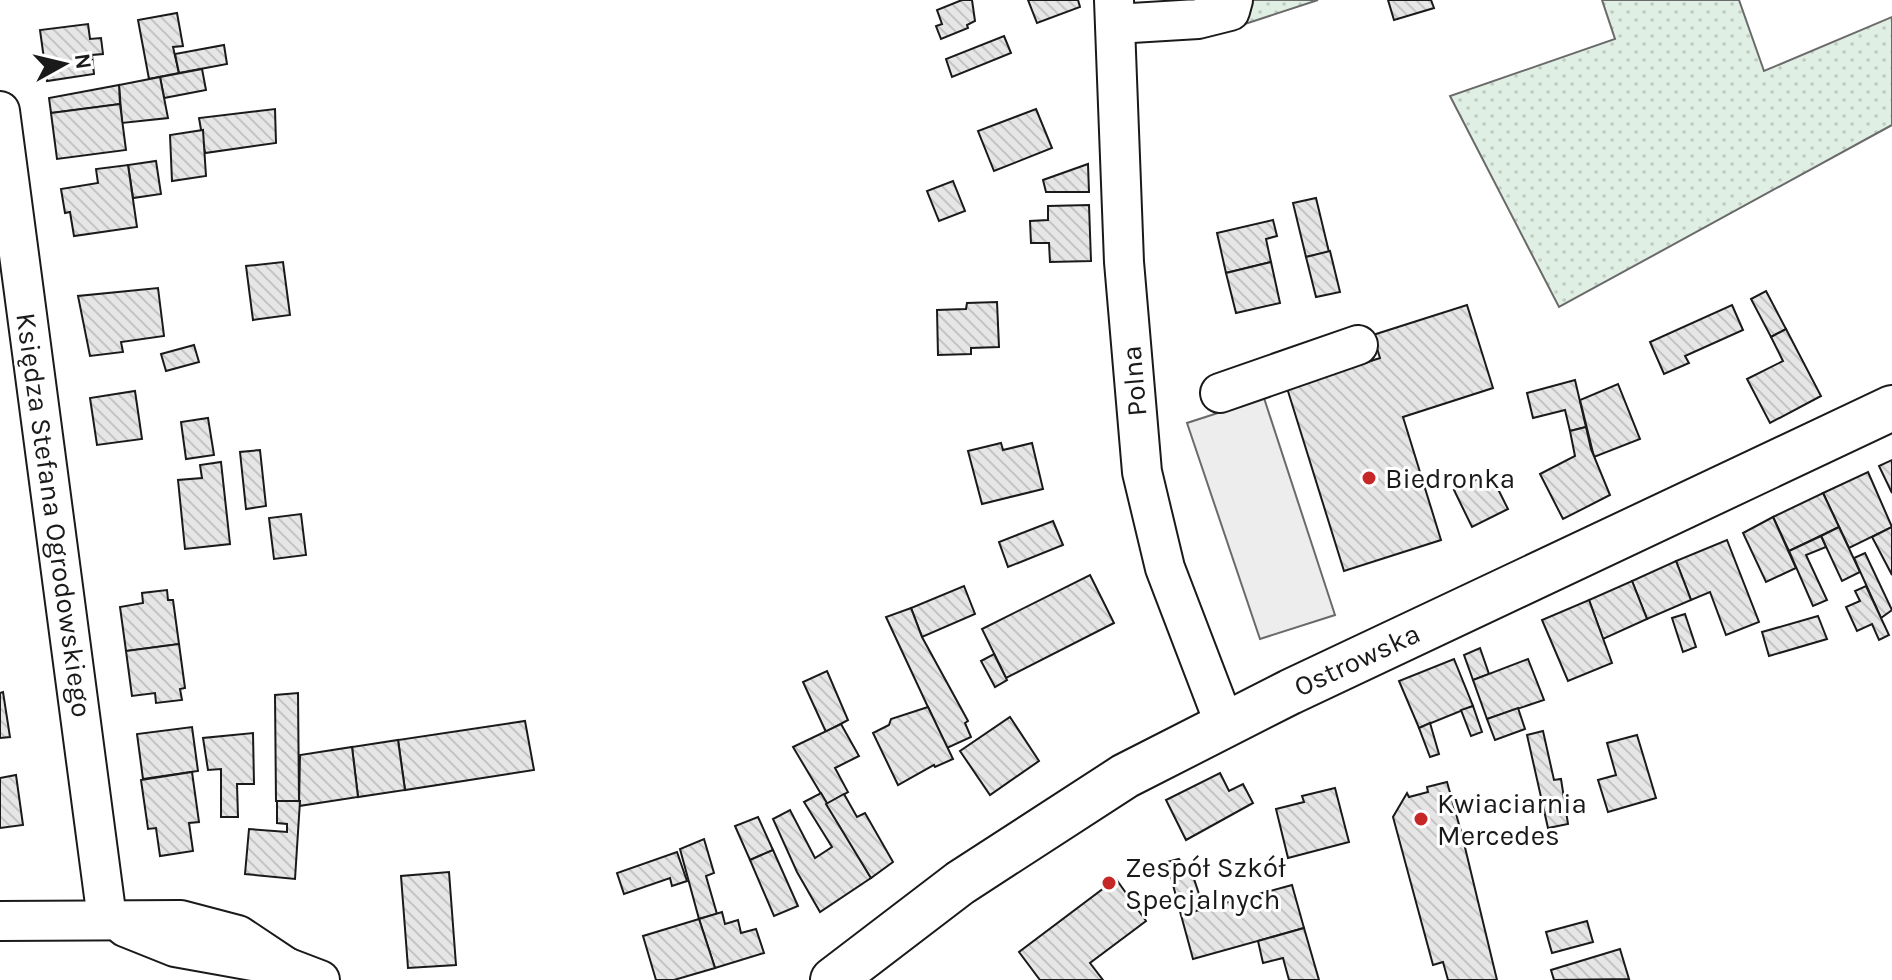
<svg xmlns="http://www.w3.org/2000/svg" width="1892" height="980" viewBox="0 0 1892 980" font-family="Karla,sans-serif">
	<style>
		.grass { fill: url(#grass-dots); stroke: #6a6a6a; stroke-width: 2 }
		.parking { fill: #ededed; stroke: #6a6a6a; stroke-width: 2 }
		.building { fill: url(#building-back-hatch); stroke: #1a1a1a; stroke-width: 2 }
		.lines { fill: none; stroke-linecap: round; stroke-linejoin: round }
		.minor-casing { stroke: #1a1a1a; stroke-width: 42 }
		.major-casing { stroke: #1a1a1a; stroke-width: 48 }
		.minor { stroke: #fff; stroke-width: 38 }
		.major { stroke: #fff; stroke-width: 44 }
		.poi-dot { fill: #c62828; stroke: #fff; stroke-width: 3 }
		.labels { text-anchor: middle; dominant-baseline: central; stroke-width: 6; stroke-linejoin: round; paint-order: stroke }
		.street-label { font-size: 28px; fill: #1a1a1a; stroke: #fff }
		.poi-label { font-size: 28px; fill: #1a1a1a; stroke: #fff; text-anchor: start }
	</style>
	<defs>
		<pattern id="grass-dots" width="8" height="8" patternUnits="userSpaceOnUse" patternTransform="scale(2)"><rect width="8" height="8" fill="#e0efe3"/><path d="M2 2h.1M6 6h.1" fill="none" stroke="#c0ccc2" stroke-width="1.8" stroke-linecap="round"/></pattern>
		<pattern id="building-back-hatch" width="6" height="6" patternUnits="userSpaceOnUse" patternTransform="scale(2)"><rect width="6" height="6" fill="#e6e6e6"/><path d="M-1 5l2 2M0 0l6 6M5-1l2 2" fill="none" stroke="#c5c5c5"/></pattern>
	</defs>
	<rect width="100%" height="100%" fill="#fff"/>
	<g class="grass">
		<polygon points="1252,0 1318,0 1245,24"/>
		<polygon points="1602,0 1739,0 1764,71 1892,17 1892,125 1559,307 1450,96 1615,39"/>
	</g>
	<polygon class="parking" points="1264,398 1335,615 1260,639 1187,423"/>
	<g class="building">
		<polygon points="962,0 972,0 975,21 967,25 968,28 941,39 936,26 942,24 937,10"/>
		<polygon points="1028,0 1078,0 1080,7 1037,23"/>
		<polygon points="1388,0 1431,0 1434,8 1394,20"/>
		<polygon points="177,13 183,46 173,47 179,73 149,79 138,20"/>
		<polygon points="88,24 90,39 101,38 103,54 92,55 94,74 47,81 40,30"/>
		<polygon points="1004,36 1011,53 952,77 946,59"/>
		<polygon points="224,45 227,64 179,73 175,54"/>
		<polygon points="202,69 206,90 164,98 160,77"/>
		<polygon points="160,77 168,118 122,123 119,85"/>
		<polygon points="119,85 120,104 51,113 49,98"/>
		<polygon points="120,104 126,150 57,159 51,113"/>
		<polygon points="275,109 276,143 205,153 199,118"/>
		<polygon points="1036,109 1052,148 994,171 978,131"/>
		<polygon points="203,130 206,176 172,181 170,135"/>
		<polygon points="156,161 161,194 133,198 128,165"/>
		<polygon points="1088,164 1089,192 1046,192 1043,180"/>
		<polygon points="128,165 137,227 74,236 70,212 65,213 61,189 98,183 96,169"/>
		<polygon points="953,181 965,211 939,221 927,191"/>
		<polygon points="1316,198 1329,252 1306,257 1293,203"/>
		<polygon points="1089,205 1091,261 1050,262 1049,243 1031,243 1030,221 1048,220 1048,206"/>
		<polygon points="1273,220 1277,236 1266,239 1271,262 1226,273 1217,233"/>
		<polygon points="1330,251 1340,292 1316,297 1306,257"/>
		<polygon points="283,262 290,315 253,320 246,266"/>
		<polygon points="1271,262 1280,303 1236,313 1226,273"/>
		<polygon points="158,288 164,336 121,342 123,352 90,356 78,296"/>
		<polygon points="1766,291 1786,329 1771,337 1751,299"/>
		<polygon points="997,302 999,347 971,348 971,354 938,355 937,310 966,309 967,303"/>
		<polygon points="1467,305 1493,388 1403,417 1441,540 1344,571 1287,388 1380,358 1373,335"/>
		<polygon points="1732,305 1743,330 1685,356 1689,363 1664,374 1650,342"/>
		<polygon points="1786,329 1821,396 1770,423 1747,379 1783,361 1771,337"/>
		<polygon points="194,345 199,362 166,371 161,354"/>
		<polygon points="1575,380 1586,427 1570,431 1565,410 1533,418 1527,393"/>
		<polygon points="1618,384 1640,439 1594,457 1580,400"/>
		<polygon points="135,391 142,439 97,445 90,398"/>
		<polygon points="208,418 214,455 186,459 181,422"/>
		<polygon points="1586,427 1591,449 1610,495 1563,519 1540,474 1575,456 1570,431"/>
		<polygon points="1001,443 1003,450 1032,443 1043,489 982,504 968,451"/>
		<polygon points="260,450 266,506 246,509 240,452"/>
		<polygon points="1892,460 1892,493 1879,466"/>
		<polygon points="221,462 230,544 185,549 178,480 202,478 200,465"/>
		<polygon points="1868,472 1892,527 1849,548 1823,493"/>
		<polygon points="1490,473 1508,509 1472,527 1454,490"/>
		<polygon points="1823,493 1839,527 1789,551 1773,517"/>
		<polygon points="301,514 306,555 274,559 269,518"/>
		<polygon points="1773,517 1796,568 1766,582 1743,533"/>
		<polygon points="1053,521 1063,545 1008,567 999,542"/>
		<polygon points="1839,527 1860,572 1842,581 1821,536"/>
		<polygon points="1892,527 1892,575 1872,537"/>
		<polygon points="1821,536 1826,547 1806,555 1827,600 1813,606 1789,551"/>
		<polygon points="1727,540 1759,622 1726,635 1710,592 1691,600 1676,561"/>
		<polygon points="1865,553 1892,610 1881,618 1854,558"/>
		<polygon points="1676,561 1691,600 1647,619 1632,581"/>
		<polygon points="1090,575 1114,623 1006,678 982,629"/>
		<polygon points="1632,581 1647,619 1603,639 1589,600"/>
		<polygon points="964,586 975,614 922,637 911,608"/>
		<polygon points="1866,586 1889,635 1879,640 1872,624 1857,631 1846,607 1860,601 1855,591"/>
		<polygon points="167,590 168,600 173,600 179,644 126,651 120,607 143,603 142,593"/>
		<polygon points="1589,600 1612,663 1568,681 1542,620"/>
		<polygon points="911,608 922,637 968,721 965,723 971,737 947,748 886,617"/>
		<polygon points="1685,614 1696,647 1683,652 1672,618"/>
		<polygon points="1818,616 1827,639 1769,656 1762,632"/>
		<polygon points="179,644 185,688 180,689 182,700 156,703 155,693 132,696 126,651"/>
		<polygon points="1480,648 1489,674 1473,680 1464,655"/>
		<polygon points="994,654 1007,680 995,687 981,661"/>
		<polygon points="1454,659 1473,706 1419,728 1399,681"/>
		<polygon points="1528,659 1544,700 1487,719 1473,680"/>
		<polygon points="827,671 848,720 826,732 803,682"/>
		<polygon points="3,692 10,737 0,738 0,693"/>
		<polygon points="298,693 299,801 276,801 275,695"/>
		<polygon points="1473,706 1482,732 1471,736 1461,710"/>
		<polygon points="928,707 953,759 935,767 934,765 898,785 873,733 889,725 891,719"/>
		<polygon points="1518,708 1525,729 1495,740 1487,719"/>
		<polygon points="1010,717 1039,761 990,795 960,751"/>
		<polygon points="525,721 534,770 405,790 398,740"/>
		<polygon points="1430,723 1439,754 1430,757 1419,728"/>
		<polygon points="841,724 859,756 835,768 848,792 827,804 793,747"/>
		<polygon points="192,727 198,771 143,779 137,734"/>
		<polygon points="1543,731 1554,780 1561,779 1568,824 1548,828 1527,735"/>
		<polygon points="253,733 254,784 237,784 238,817 221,817 221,769 208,770 203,738"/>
		<polygon points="1637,735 1656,798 1608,812 1598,780 1616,775 1607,743"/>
		<polygon points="398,740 405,790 358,797 352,747"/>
		<polygon points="352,747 358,797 299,806 300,755"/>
		<polygon points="192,772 199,822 189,823 193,851 160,856 156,828 148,829 141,780"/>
		<polygon points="1220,773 1229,791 1243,784 1253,803 1186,840 1166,800"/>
		<polygon points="16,775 23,825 0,828 0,778"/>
		<polygon points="1447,782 1462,835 1497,980 1448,980 1443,962 1433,965 1393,817 1407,793 1409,797 1428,792 1427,787"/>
		<polygon points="1335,788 1349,842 1288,858 1276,809 1304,802 1302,796"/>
		<polygon points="821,793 871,878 820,912 797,872 773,819 790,810 815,858 832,847 804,802"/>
		<polygon points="844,794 857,817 865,813 893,862 871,878 826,804"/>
		<polygon points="277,801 300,801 295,879 245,874 249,829 287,832 287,824 277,823"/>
		<polygon points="758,817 773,850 750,860 735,826"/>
		<polygon points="704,839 714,873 706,876 717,914 699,919 680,849"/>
		<polygon points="773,850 798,906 774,916 750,860"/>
		<polygon points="677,852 687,881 672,886 670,878 624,894 617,873"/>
		<polygon points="1179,859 1194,879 1204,909 1181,915 1167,862"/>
		<polygon points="449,872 456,965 408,968 401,876"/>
		<polygon points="1116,879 1146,921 1090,963 1103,980 1040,980 1019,952"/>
		<polygon points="1292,885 1304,928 1193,959 1181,915"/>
		<polygon points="722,912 725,924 738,920 741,933 756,929 764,953 715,968 699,919"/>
		<polygon points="699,919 715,968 674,980 656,980 643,936"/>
		<polygon points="1587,921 1593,942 1552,953 1546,932"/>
		<polygon points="1304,928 1319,980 1289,980 1283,958 1263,963 1258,941"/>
		<polygon points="1620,949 1629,979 1554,980 1551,970"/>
	</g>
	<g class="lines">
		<defs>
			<g id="minor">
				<polyline points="1114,0 1124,262 1142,472 1165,568 1225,725"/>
				<polyline points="1115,24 1198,19 1230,11 1233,0"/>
				<polyline points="0,111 107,919"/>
				<polyline points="1220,393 1358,345"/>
				<polyline points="0,921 181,920 238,935 286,967"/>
				<polyline points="125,927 175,947 286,967 320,980"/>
			</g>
			<polyline id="major" points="833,980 960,883 1125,776 1290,692 1892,408"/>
		</defs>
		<use href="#minor" class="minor-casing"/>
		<use href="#major" class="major-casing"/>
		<use href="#minor" class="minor"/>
		<use href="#major" class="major"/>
	</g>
	<g class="poi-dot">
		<circle cx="1369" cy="478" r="8"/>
		<circle cx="1421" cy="819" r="8"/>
		<circle cx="1109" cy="883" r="8"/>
	</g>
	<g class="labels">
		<g class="street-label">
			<text transform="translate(1134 381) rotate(-95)">Polna</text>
			<text transform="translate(54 515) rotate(82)">Księdza Stefana Ogrodowskiego</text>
			<text transform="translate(1357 660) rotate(-25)">Ostrowska</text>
		</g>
		<g class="poi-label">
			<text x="1385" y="478">Biedronka</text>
			<text x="1437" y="803">Kwiaciarnia<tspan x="1437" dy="32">Mercedes</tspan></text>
			<text x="1125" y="867">Zespół Szkół<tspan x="1125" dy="32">Specjalnych</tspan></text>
		</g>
	</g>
	<g transform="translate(64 64) rotate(82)" stroke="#ffffff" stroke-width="6" paint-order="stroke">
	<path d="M0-6L14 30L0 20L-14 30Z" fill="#1a1a1a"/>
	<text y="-12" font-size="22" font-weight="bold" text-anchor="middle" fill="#1a1a1a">N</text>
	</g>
</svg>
